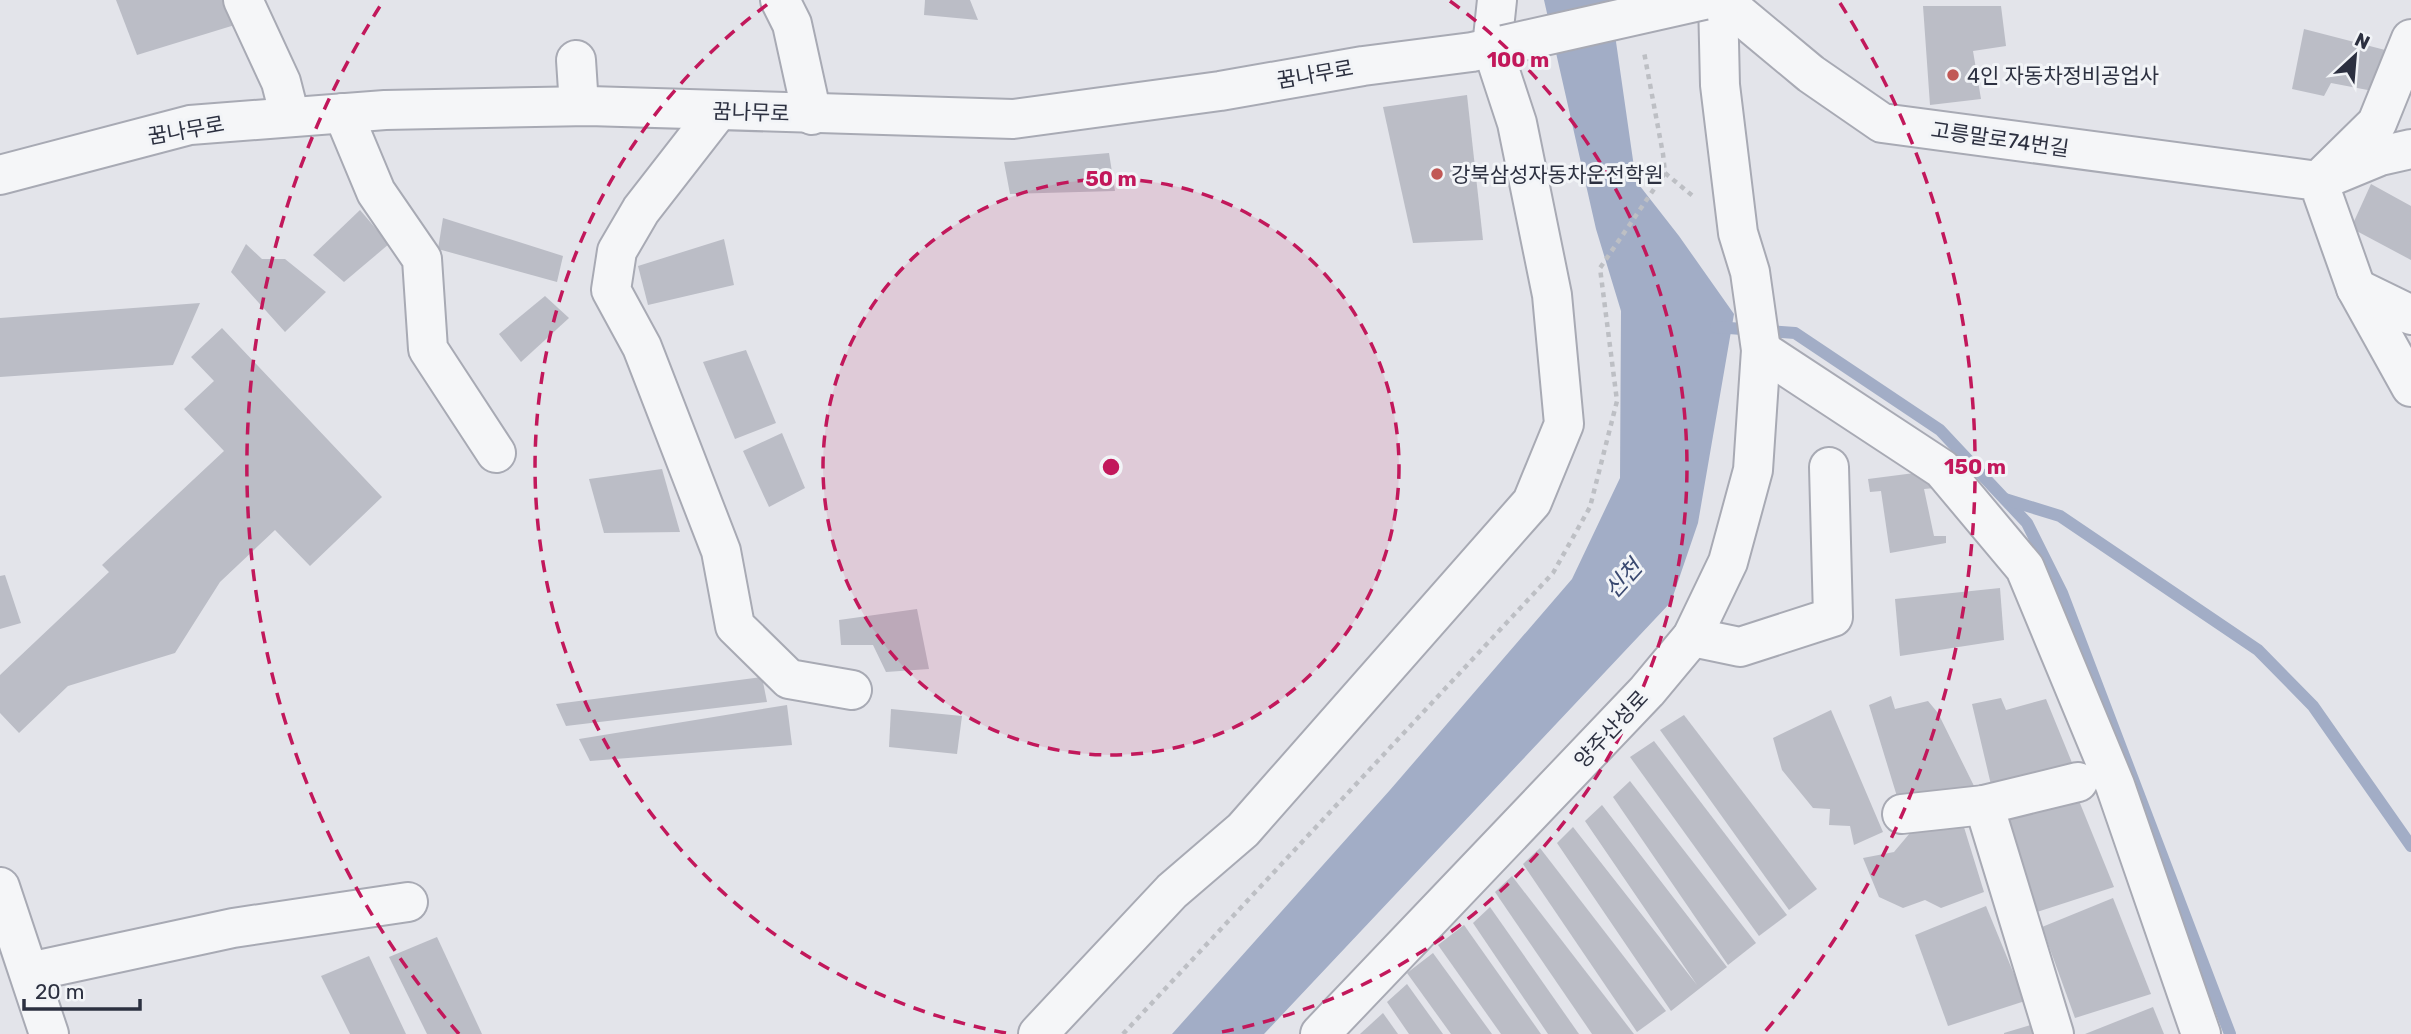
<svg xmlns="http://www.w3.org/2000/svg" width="2411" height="1034" viewBox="0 0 2411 1034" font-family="Rubik,'Noto Sans KR',sans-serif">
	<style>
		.water { fill: #a2adc6 }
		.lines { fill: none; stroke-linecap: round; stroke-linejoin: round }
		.stream { stroke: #a2adc6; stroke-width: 12 }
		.building { fill: #bbbdc6 }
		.minor-casing { stroke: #a8aab4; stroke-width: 42 }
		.path { stroke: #bdbfc4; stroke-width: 4.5; stroke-dasharray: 5 5; stroke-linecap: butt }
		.minor { stroke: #f5f6f8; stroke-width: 38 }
		.minor-bridge-casing { stroke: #a8aab4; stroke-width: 42; stroke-linecap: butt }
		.minor-bridge { stroke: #f5f6f8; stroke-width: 38 }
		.ring { fill: none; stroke: #c2185b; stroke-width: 3.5; stroke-dasharray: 12 9 }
		.poi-dot { fill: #c15855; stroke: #f2f4f7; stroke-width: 2.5 }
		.labels { text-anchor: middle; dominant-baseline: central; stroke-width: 6; stroke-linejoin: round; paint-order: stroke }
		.street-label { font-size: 21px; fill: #2c3040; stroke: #f2f4f7 }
		.poi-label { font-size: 21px; fill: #2c3040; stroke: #f2f4f7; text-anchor: start }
		.water-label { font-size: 23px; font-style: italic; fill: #3a4970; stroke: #f2f4f7 }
		.centre { fill: #c2185b; stroke: #f2f4f7; stroke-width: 3.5 }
		.ring-label { font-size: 21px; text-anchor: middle; font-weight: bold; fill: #c2185b; stroke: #f2f4f7; stroke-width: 6; stroke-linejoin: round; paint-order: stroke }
	</style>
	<rect width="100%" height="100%" fill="#e3e4ea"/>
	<polygon class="water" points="1544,0 1610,0 1636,181 1679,236 1734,314 1698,523 1671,602 1264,1034 1172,1034 1390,790 1572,579 1620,478 1621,311 1596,229"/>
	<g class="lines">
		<g class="stream">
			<polyline points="1716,327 1795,333 1940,430 2027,523 2062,593 2230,1034"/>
			<polyline points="2005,499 2060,516 2258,650 2313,706 2411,846"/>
		</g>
	</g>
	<g class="building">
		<polygon points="116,0 226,0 238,24 137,55"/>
		<polygon points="925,0 970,0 978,20 924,15"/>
		<polygon points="1923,6 2001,6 2006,46 1973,51 1981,99 1930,105"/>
		<polygon points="2304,29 2389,51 2373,91 2331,83 2324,96 2292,89"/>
		<polygon points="1467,95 1483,240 1413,243 1383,107"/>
		<polygon points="1109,153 1115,191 1010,194 1004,162"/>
		<polygon points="2371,184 2411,206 2411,260 2351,228"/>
		<polygon points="360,210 389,244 344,282 313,255"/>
		<polygon points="443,218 563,256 557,282 438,249"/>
		<polygon points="724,239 734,285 648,305 638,266"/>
		<polygon points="246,244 262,259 285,259 326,292 285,332 231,272"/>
		<polygon points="545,296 569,318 521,362 499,334"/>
		<polygon points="200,303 173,365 0,377 0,318"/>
		<polygon points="222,328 382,497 310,566 275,530 220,582 175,653 68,686 19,733 0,713 0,675 109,572 102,565 224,451 184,409 214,381 191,357"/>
		<polygon points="746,350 776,423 735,439 703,362"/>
		<polygon points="782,433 805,488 769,507 743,451"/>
		<polygon points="662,469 680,532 604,533 589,479"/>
		<polygon points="1930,471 1935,488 1924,489 1934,536 1946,536 1946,543 1890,553 1881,491 1870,492 1868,479"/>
		<polygon points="5,575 21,623 0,629 0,576"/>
		<polygon points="2000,588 2004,640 1900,656 1895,599"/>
		<polygon points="917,609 929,669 886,672 873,645 841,645 839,620"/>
		<polygon points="762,677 767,702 566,726 556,704"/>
		<polygon points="1891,696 1895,709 1928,701 1938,713 1975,788 1899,803 1869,705"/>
		<polygon points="2001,698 2006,710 2046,699 2075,770 1992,789 1972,704"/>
		<polygon points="787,705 792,745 590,761 579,739"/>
		<polygon points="891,709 962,716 957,754 889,747"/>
		<polygon points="1831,710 1883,832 1854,845 1850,826 1829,825 1830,809 1813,808 1782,770 1773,738"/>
		<polygon points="1684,715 1817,889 1789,910 1660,730"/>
		<polygon points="1654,741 1787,915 1759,936 1630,757"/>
		<polygon points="1630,781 1756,943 1728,965 1613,797"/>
		<polygon points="2075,791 2114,887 2037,912 2004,820"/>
		<polygon points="1602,805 1727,967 1671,1011 1557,843 1573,827 1697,985 1585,821"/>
		<polygon points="1959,811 1984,892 1941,908 1925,900 1903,908 1879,897 1863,858 1894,852 1915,827"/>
		<polygon points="1540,848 1666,1011 1637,1032 1523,864"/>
		<polygon points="1512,876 1634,1034 1592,1034 1495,892"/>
		<polygon points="2113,898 2151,994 2075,1018 2042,927"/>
		<polygon points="1986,906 2025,1001 1948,1026 1915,935"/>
		<polygon points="1490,907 1579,1034 1548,1034 1473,923"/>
		<polygon points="1464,925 1541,1034 1501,1034 1438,945"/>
		<polygon points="437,937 482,1034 427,1034 389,957"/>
		<polygon points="1433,953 1492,1034 1451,1034 1407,973"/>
		<polygon points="369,956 406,1034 350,1034 321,976"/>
		<polygon points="1407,984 1443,1034 1409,1034 1387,1002"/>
		<polygon points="2153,1007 2164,1034 2085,1034"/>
		<polygon points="1383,1013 1398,1034 1360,1034"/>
		<polygon points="2034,1024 2038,1034 2004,1034 2004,1033"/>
	</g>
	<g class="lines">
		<defs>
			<g id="minor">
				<polyline points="243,0 281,82 290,117"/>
				<polyline points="780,0 792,24 812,115"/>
				<polyline points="1722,0 1811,74 1882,123 2318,181 2356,288 2411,387"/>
				<polyline points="576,60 579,106"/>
				<polyline points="718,111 641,210 617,251 611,290 642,347 721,551 735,626 789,679 852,690"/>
				<polyline points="343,113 376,192 422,259 428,349 496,453"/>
				<polyline points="0,175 190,125 385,110 589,106 1013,119 1220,91 1363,66 1472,52 1504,45"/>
				<polyline points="2334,175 2380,156 2411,149"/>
				<polyline points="2318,181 2377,123 2411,39"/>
				<polyline points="2356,288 2411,315"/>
				<polyline points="1761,350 1942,469 2025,568 2115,785 2201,1034"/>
				<polyline points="1692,637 1740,647 1833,617 1829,467"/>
				<polyline points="1984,805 2054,1034"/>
				<polyline points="1902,814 1984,805 2078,782"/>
				<polyline points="0,887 49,1034"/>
				<polyline points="29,972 233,928 408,902"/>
				<polyline points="1038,1034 1172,891 1243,830 1532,502 1564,424 1552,295 1517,123 1492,47 1497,0"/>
				<polyline points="1320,1034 1647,691 1692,637 1728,562 1753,470 1761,350 1750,272 1738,233 1720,85 1718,0"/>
			</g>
		</defs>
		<use href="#minor" class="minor-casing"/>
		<g class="path">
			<polyline points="1665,173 1694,197"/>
			<polyline points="1123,1034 1553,573 1590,507 1617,401 1600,268 1665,173 1663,154 1644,52"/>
		</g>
		<use href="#minor" class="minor"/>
		<defs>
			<polyline id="minor-bridge" points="1504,45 1704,0"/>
		</defs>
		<use href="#minor-bridge" class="minor-bridge-casing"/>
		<use href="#minor-bridge" class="minor-bridge"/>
	</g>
	<circle cx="1111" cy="467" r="288" fill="#c2185b" fill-opacity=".12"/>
	<g class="ring">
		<circle cx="1111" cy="467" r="288"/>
		<path d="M1006 1033A576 576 0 0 1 772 1M1450 1A576 576 0 0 1 1216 1033"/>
		<path d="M459 1034A864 864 0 0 1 382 3M1840 3A864 864 0 0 1 1763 1034"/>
	</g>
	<g class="poi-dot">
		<circle cx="1953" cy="75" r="7"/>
		<circle cx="1437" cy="174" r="7"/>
	</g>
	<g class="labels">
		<g class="street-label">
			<text transform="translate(1315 74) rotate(-10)">꿈나무로</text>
			<text transform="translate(751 112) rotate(2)">꿈나무로</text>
			<text transform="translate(186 130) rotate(-10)">꿈나무로</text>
			<text transform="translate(2000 139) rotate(8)">고릉말로74번길</text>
			<text transform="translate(1611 729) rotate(-47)">양주산성로</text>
		</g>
		<g class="poi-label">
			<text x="1967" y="75">4인 자동차정비공업사</text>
			<text x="1451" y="174">강북삼성자동차운전학원</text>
		</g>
		<g class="water-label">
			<text transform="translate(1623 579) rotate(-48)">신천</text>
		</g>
	</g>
	<circle cx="1111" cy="467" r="10" class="centre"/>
	<g class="ring-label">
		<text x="1518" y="67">100 m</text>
		<text x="1111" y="186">50 m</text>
		<text x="1975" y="474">150 m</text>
	</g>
	<g transform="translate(2355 56) rotate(26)" stroke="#f2f4f7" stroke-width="5" paint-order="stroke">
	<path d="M0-5L12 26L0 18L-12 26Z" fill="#2c3040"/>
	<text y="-10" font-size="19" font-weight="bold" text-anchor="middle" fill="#2c3040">N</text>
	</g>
	<path d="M24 999v10h116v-10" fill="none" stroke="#2c3040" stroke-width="3.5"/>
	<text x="35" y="999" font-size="21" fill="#2c3040" stroke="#f2f4f7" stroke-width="5" paint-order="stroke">20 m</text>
</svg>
